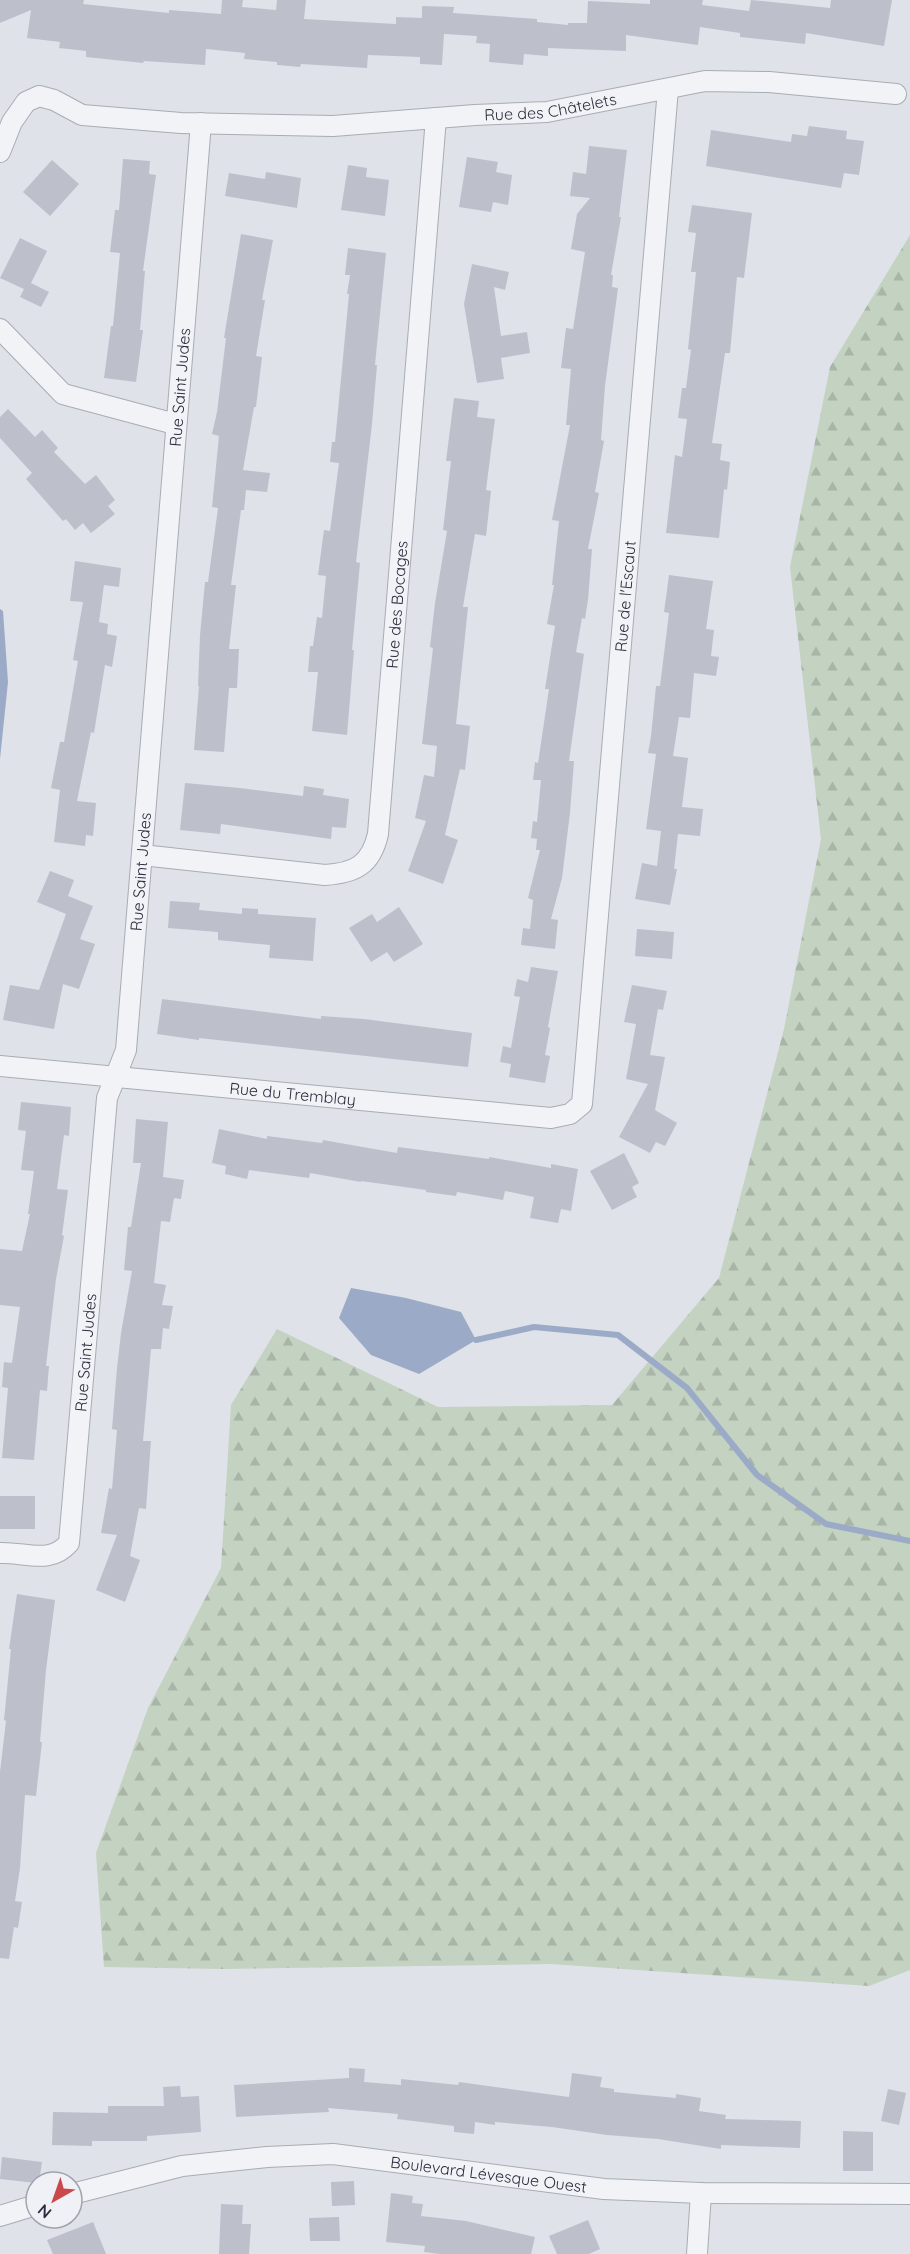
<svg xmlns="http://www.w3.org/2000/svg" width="910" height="2254" viewBox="0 0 910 2254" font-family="Quicksand,sans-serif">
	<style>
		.forest { fill: url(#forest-firs) }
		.water { fill: #9babc7 }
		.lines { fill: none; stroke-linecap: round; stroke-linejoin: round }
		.stream { stroke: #9babc7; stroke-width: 6 }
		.building { fill: #bdc0cb }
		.street-casing { stroke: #a8acb5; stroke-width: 22 }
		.street { stroke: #f2f3f6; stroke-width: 20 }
		.labels { text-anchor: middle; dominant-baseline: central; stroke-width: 5; stroke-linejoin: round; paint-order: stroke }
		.street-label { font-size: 16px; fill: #292e3f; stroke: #eff1f6 }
	</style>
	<defs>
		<pattern id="forest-firs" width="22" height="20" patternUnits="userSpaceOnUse" patternTransform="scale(1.5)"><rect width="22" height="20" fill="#c3d2c1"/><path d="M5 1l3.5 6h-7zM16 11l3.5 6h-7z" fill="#a8b5a7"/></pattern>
	</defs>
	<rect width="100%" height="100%" fill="#dfe2e8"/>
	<polygon class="forest" points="910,235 910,1970 869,1986 551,1964 225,1969 104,1967 96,1853 148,1708 221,1568 231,1405 277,1329 438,1407 612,1405 719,1278 784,1029 821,839 790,567 830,367"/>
	<g class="water">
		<polygon points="0,609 3,611 8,682 0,759"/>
		<polygon points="351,1288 406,1298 461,1312 476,1340 419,1374 371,1355 339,1318"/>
	</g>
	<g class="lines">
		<polyline class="stream" points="476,1340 534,1327 618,1335 687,1388 757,1475 826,1524 910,1541"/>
	</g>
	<g class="building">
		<polygon points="0,0 84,0 83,4 169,13 169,10 221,14 222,0 243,0 242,7 276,10 277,0 306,0 304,19 396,24 396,17 422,18 422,6 454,7 453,13 537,19 537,22 568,25 568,23 587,23 588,1 650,4 650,0 703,0 702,5 749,11 751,0 830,8 831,0 892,0 884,46 806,33 805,44 740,37 740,33 700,27 698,45 626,35 626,51 548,48 548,56 524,54 523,65 489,62 490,44 476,43 477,36 444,34 442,65 420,64 420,57 368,55 367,68 301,64 300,67 277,65 277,62 244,59 245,53 206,49 205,65 144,61 143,63 86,57 86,51 59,48 60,42 27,38 31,10 0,23"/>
		<polygon points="809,126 847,131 846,139 864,141 859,175 844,173 841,188 706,166 711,130 791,142 792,134 807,136"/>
		<polygon points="589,146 627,150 619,217 621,217 611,275 613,275 612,287 618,288 605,386 601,440 604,441 595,492 599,493 588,549 592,549 588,600 585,619 582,618 576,652 584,654 569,761 574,761 570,813 562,878 551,919 558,920 555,949 521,945 523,928 530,929 533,900 528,898 540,850 536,850 537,839 531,838 533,821 537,822 541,780 533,780 535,762 538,763 549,689 545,689 555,626 547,624 554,585 552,585 559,521 552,520 570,425 566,425 571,369 561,368 566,328 573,329 585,252 571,249 577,214 590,198 570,196 573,172 586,174"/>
		<polygon points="467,157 498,162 496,172 512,175 508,205 493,202 491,212 459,207"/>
		<polygon points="123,159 150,161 149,174 156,175 143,271 145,271 140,330 143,330 136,382 104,378 111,326 113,326 120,253 110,252 115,210 119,210"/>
		<polygon points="52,160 79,184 50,216 23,192"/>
		<polygon points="348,165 367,168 366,177 389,180 385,216 341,210"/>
		<polygon points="266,172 301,178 297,208 225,196 229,173 265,179"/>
		<polygon points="692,205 752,213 744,278 737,277 730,353 725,353 712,443 722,444 720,460 730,462 727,490 724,489 719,538 666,533 675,455 682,457 687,419 678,418 682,388 686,388 691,350 688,349 696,272 691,272 696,233 688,232"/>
		<polygon points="241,234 273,240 262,300 265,300 256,356 262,357 256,407 254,407 243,470 270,473 267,492 246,490 244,510 241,510 231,585 236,585 229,649 239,649 237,688 229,688 224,752 194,750 199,686 198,686 200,635 205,582 208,582 218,508 212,507 219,436 212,434 217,412 226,338 224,338"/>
		<polygon points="20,238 47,251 31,283 49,292 41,307 20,297 24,289 0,278"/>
		<polygon points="348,248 386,253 375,365 377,365 372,424 356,562 360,563 352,650 354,650 347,735 312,731 318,672 308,672 310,646 313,646 317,617 322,618 326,576 318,575 324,530 330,531 339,463 330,462 332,442 335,442 349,294 347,294 350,275 345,275"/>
		<polygon points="472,264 509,272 505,290 494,287 501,336 527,332 530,353 501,358 504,379 477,383 464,304"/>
		<polygon points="454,398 479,401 477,417 495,419 486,490 491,491 486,536 475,534 463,607 468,607 456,724 470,726 465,770 460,769 445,835 458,840 443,884 408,871 426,821 415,818 424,775 434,777 437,746 422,744 433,648 430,647 435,603 447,531 443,530 451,461 446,461"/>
		<polygon points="8,409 35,437 42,430 58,448 54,452 85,484 96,475 115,500 108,506 115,514 91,533 83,523 75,530 66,519 63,521 26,479 32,473 0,438 0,417"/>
		<polygon points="75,561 121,568 119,587 104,585 99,622 108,624 107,634 117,636 112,667 105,665 94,733 91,732 77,801 96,803 93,836 86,835 85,846 54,842 60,790 51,788 60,742 64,742 78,661 73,660 83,602 70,601"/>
		<polygon points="669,575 713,581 706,629 714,630 711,656 719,657 716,676 694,673 690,718 679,717 673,756 688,758 682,807 703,809 700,836 678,834 674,869 677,869 670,905 635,899 642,863 657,866 661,831 646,829 656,754 648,753 651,736 656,686 660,686 669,613 664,612"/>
		<polygon points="185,783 240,788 303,796 304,786 324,789 323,795 349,799 346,828 332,827 331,839 221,824 220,834 180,830"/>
		<polygon points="50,871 74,880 68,896 93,906 80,939 95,944 79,989 63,984 54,1029 3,1020 10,985 39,990 66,914 37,902"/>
		<polygon points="170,901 200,903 199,910 242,914 242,908 258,909 258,914 316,918 313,961 269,958 270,945 218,940 218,932 168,928"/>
		<polygon points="399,907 423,944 394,962 387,952 371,962 349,928 372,914 377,922"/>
		<polygon points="637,929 674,932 672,959 635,956"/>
		<polygon points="531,967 558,971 548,1027 550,1028 545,1055 550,1056 545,1083 509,1077 511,1064 500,1062 503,1046 511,1048 520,997 514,996 517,979 528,982"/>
		<polygon points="632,985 667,991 663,1010 658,1009 650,1055 665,1057 655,1110 677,1123 665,1146 656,1142 650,1153 619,1137 648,1084 626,1079 636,1024 624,1022"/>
		<polygon points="162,999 321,1019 321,1016 364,1019 472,1033 468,1067 199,1038 199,1040 157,1034"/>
		<polygon points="21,1102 71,1107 69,1136 64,1135 57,1189 68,1190 62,1235 64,1236 56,1279 46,1366 49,1366 47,1391 40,1390 34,1460 2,1458 8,1388 2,1387 4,1362 12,1363 20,1307 0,1305 0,1249 22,1251 30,1214 28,1214 34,1171 21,1170 26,1131 18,1130"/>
		<polygon points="136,1119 168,1122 163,1177 184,1180 181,1199 174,1198 170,1222 161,1221 154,1283 166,1285 162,1305 173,1306 169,1329 163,1328 161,1349 151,1349 143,1441 151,1441 146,1509 139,1508 130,1556 140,1560 125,1602 96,1590 117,1535 101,1533 109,1488 112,1489 117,1430 112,1429 117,1368 121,1333 132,1271 124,1270 128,1227 131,1227 141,1163 133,1163"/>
		<polygon points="219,1129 267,1139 267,1136 322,1143 323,1140 397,1153 398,1147 489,1159 489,1157 551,1168 551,1164 578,1169 571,1211 561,1209 558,1223 530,1218 534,1197 505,1191 503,1200 457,1192 456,1196 426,1192 426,1190 361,1181 361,1182 310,1173 309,1178 249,1170 247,1179 225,1174 226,1166 212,1163"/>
		<polygon points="624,1153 639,1183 632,1187 637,1197 612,1210 590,1171"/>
		<rect x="0" y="1496" width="35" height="33"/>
		<polygon points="17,1594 55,1600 46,1670 40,1742 42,1742 36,1796 25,1795 20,1868 15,1901 22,1902 18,1928 14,1927 9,1959 0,1958 0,1772 6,1721 4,1720 11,1649 9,1649"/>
		<polygon points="349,2068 365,2069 364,2082 401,2085 401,2079 458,2085 459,2082 569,2097 572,2073 602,2077 600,2087 614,2089 614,2092 676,2098 676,2094 701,2098 699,2111 726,2115 725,2119 801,2121 800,2148 721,2145 721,2149 658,2139 607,2135 552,2127 495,2122 495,2125 475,2122 474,2134 454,2132 454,2126 397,2119 398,2114 328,2108 329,2112 236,2117 234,2085 349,2078"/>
		<polygon points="180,2086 181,2097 199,2096 201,2132 147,2136 147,2141 92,2141 92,2146 52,2145 53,2112 108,2113 108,2106 164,2106 163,2087"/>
		<polygon points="888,2089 906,2093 899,2125 881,2121"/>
		<polygon points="843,2131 873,2132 873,2171 843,2171"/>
		<polygon points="2,2157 42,2162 39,2182 36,2183 0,2179"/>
		<polygon points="354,2181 355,2205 332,2206 331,2182"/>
		<polygon points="391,2193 413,2196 412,2203 423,2204 421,2216 466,2221 535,2237 531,2254 440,2254 424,2252 425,2246 386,2242"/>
		<polygon points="221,2204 243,2205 242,2224 251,2224 249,2254 219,2254"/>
		<polygon points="339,2217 340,2241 310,2241 309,2218"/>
		<polygon points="588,2220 600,2249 589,2254 557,2254 549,2236"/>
		<polygon points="93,2222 106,2254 53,2254 47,2240"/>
	</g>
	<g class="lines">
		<defs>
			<g id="street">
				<path id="s1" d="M 0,152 L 12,122 L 26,102 L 39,96 L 54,100 L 82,115 L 181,123 L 333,126 L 475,115 L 547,112 L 705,81 L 769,82 L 896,94"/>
				<polyline points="0,329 63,394 175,424"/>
				<path id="s2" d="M 142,855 L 325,875 C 355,873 371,865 378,834 L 436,118"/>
				<path id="s3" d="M 0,1066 L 551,1118 L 570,1114 L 582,1104 L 668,89"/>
				<path id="s4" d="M 0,1553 C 26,1552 50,1565 69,1543 L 107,1098 L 126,1050 L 201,123"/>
				<path id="s5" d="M 72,2194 L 182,2166 L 267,2157 L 333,2154 L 604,2189 L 701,2193 L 910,2194"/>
				<polyline points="0,2216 36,2205"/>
				<polyline points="697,2254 701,2193"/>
			</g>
		</defs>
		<use href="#street" class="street-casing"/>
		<use href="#street" class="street"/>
	</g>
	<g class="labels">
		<g class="street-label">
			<text stroke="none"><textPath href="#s1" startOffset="588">Rue des Châtelets</textPath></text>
			<text stroke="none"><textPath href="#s4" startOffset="1236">Rue Saint Judes</textPath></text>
			<text stroke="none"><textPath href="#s3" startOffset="1098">Rue de l'Escaut</textPath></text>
			<text stroke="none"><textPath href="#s2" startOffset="488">Rue des Bocages</textPath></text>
			<text stroke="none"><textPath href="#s4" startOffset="750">Rue Saint Judes</textPath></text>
			<text stroke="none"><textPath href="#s3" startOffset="294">Rue du Tremblay</textPath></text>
			<text stroke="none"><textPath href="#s4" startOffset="264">Rue Saint Judes</textPath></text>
			<text stroke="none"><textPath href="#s5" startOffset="422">Boulevard Lévesque Ouest</textPath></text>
		</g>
	</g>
	<g transform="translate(54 2200) rotate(220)"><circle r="28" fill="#eff1f6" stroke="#a0a3ad" stroke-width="1.5"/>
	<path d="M0-4.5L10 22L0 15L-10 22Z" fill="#ca484b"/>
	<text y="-9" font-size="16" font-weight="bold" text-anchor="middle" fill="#292e3f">N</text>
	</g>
</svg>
